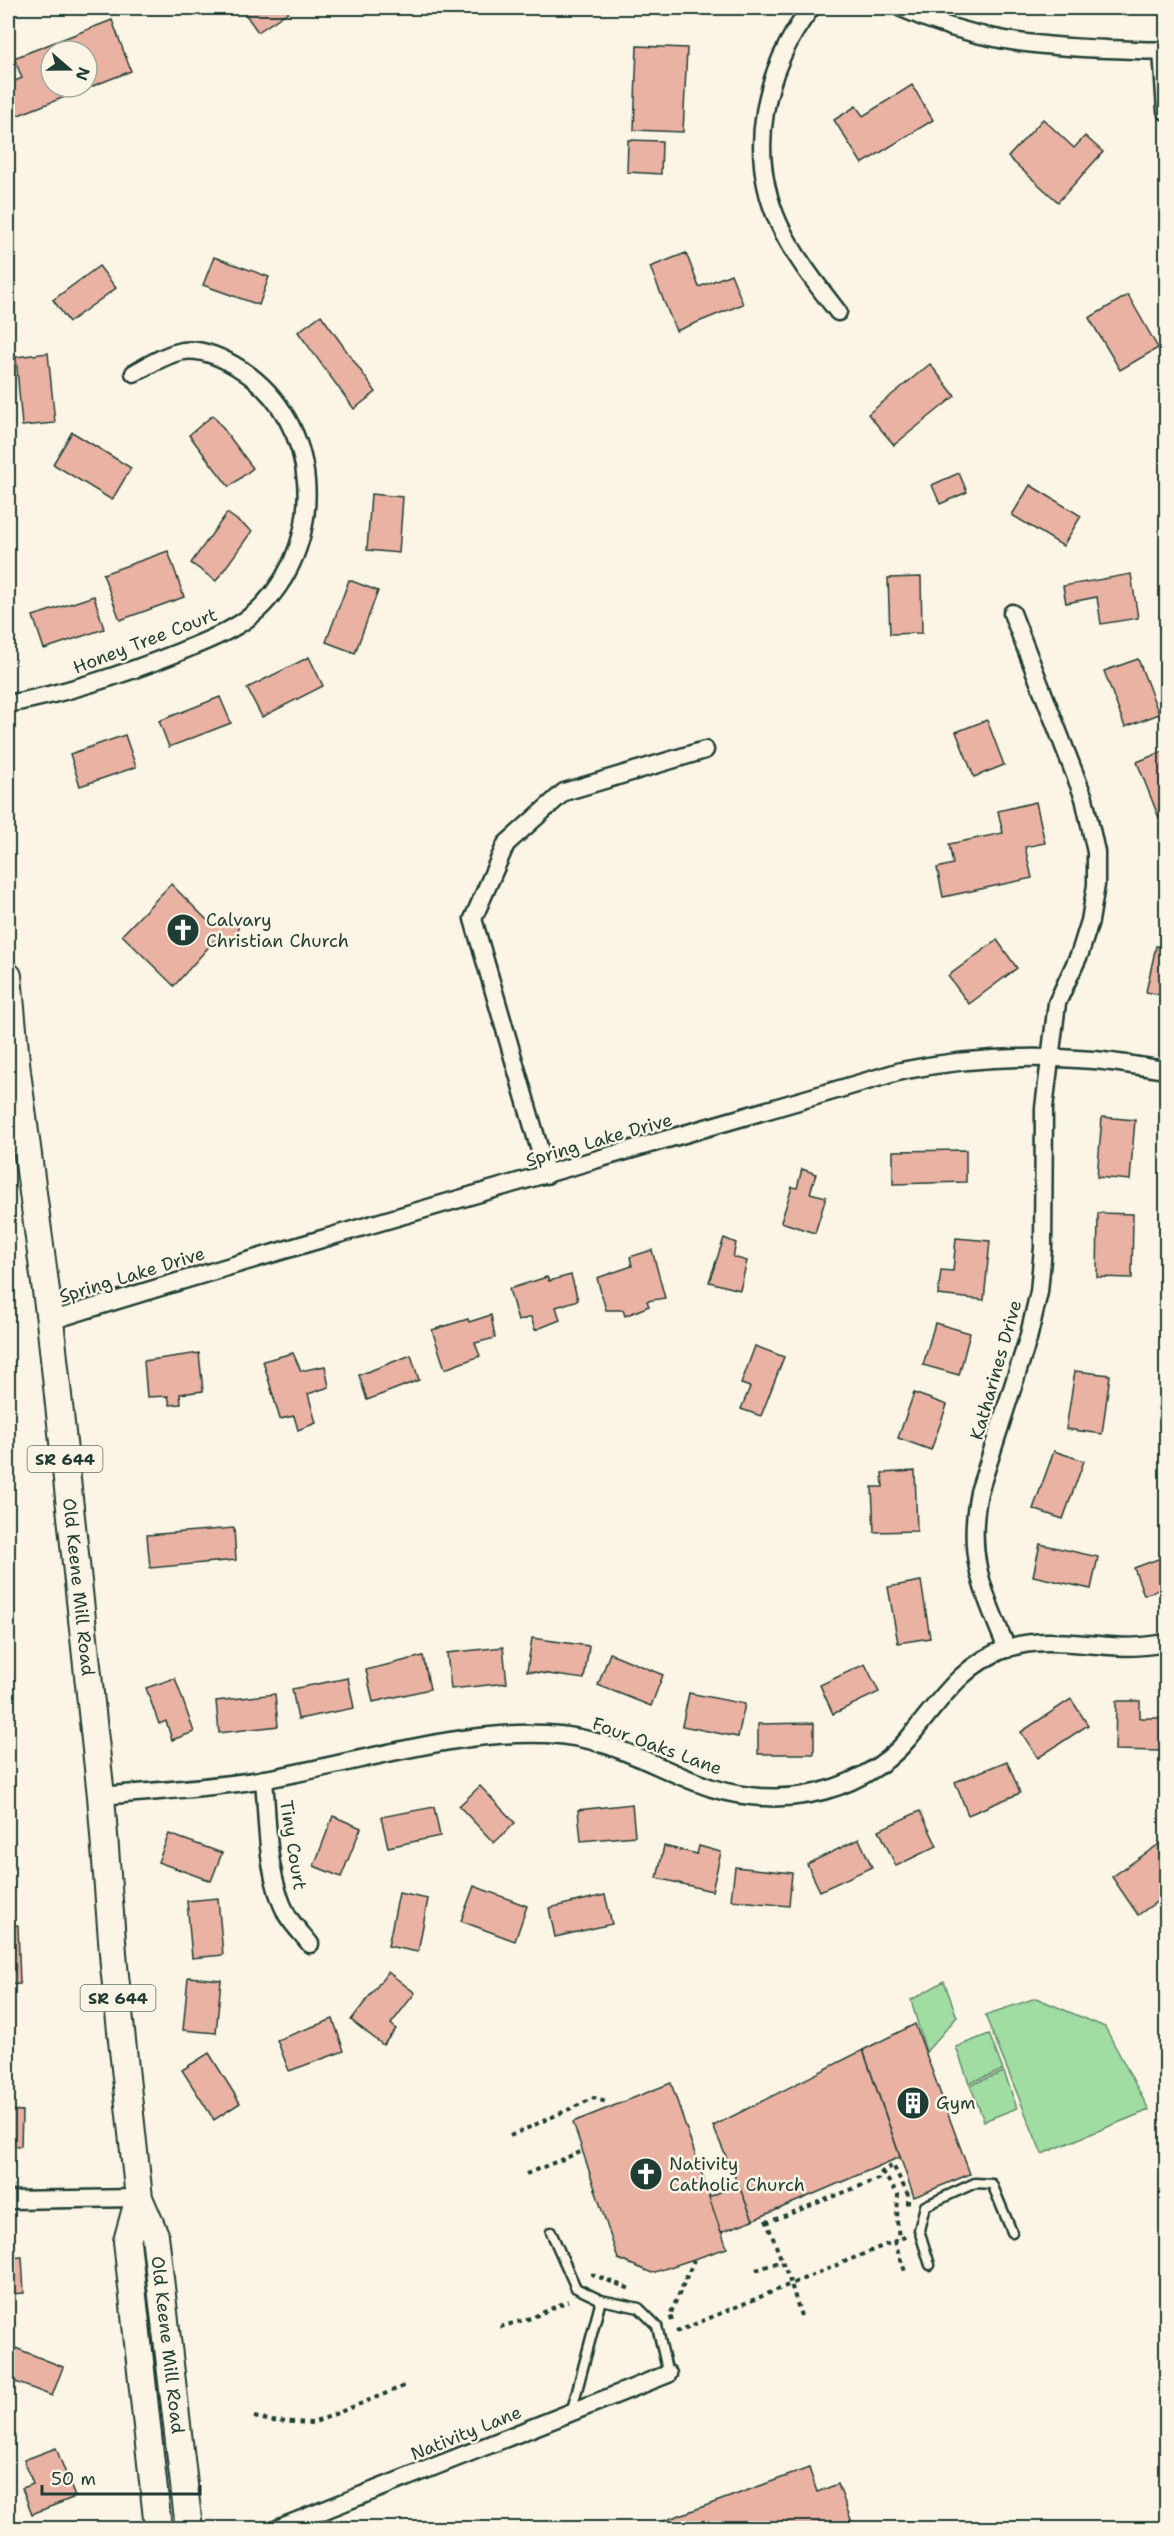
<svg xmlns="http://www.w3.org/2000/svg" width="1174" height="2536" viewBox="0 0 1174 2536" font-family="'Shantell Sans',sans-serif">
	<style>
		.green { fill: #a1dca2; stroke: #608c6b; stroke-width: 1.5 }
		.building { fill: #eab2a3; stroke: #1f3d34; stroke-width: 1.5; fill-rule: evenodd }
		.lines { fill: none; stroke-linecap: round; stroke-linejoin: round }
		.service-casing { stroke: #1f3d34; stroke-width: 13 }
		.minor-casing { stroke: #1f3d34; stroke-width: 21 }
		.primary-casing { stroke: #1f3d34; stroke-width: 30 }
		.path { stroke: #1f3d34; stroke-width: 4; stroke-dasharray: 4.5 4.5; stroke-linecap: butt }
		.service { stroke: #fcf5e5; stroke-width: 8 }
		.minor { stroke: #fcf5e5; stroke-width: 16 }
		.primary { stroke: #fcf5e5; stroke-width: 26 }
		.labels { text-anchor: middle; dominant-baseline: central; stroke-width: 5; stroke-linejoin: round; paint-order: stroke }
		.shield { fill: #fcf5e5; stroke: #617469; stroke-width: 1.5 }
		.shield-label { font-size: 16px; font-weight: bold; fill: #1f3d34 }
		.street-label { font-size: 18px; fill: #1f3d34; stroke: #fcf5e5 }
		.poi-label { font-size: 18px; fill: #1f3d34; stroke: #fcf5e5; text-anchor: start }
	</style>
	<rect width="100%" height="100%" fill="#fcf5e5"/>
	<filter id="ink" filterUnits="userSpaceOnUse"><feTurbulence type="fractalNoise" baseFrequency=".0167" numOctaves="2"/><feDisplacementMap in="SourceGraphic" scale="12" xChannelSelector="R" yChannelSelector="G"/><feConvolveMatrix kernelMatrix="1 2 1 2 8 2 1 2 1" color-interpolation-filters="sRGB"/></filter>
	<g filter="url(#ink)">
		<g class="green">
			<polygon points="944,1981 957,2017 926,2052 911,2000"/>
			<polygon points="1036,1998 1105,2027 1149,2110 1042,2154 985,2015"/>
			<polygon points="989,2034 1003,2070 969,2083 956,2047"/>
			<polygon points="1004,2072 1017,2108 984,2121 970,2085"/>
		</g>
		<g class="building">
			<polygon points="241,8 294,8 258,32"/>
			<path d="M 112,20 L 131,71 L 16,116 L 8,93 L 8,84 L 22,78 L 14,58 ZM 51,51 L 87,51 L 87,87 L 51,87 Z"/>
			<polygon points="637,46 687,48 683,132 634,130"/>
			<polygon points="912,85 933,120 862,164 834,120 856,106 863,116"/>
			<polygon points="1043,119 1074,148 1085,136 1103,152 1058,202 1008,157"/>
			<polygon points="628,140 662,141 661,174 627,172"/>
			<polygon points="686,253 699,287 731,274 743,304 676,331 650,267"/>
			<polygon points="214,257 269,277 259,305 203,285"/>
			<polygon points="99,266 116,288 69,322 53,300"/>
			<polygon points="1128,295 1158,348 1120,370 1089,318"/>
			<polygon points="321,315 376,392 354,409 298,332"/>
			<polygon points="48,353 55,423 22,426 16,357"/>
			<polygon points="930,364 955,396 894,445 868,414"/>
			<polygon points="213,415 253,468 229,487 189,435"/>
			<polygon points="72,432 131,468 112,500 53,464"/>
			<polygon points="959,473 967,492 940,504 932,485"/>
			<polygon points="1030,485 1081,516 1063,546 1012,515"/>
			<polygon points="371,494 403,497 399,553 367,550"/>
			<polygon points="227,513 252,531 216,581 191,563"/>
			<polygon points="168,551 184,597 120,620 103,574"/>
			<polygon points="1131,574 1138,618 1101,624 1097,597 1066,603 1063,586"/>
			<polygon points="921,577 922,633 890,634 888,578"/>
			<polygon points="349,580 378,591 355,653 326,642"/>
			<polygon points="94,596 104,629 44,649 33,616"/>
			<polygon points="309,657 323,686 262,717 247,688"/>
			<polygon points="1138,659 1159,714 1125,727 1104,671"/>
			<polygon points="220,697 231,723 169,747 159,721"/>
			<polygon points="987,720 1004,765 974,777 956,732"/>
			<polygon points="125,735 136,767 80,786 70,754"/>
			<polygon points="1166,750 1166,815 1159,818 1137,762"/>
			<polygon points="1036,802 1045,843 1025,847 1032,878 943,897 937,868 953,864 949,844 1003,833 998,811"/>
			<polygon points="1164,851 1166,851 1166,877"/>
			<polygon points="171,884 211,924 238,923 238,940 214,941 174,986 122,935"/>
			<polygon points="997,940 1017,968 969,1004 948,976"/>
			<polygon points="1156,946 1166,948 1166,996 1146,992"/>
			<polygon points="1102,1117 1135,1120 1130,1180 1097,1177"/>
			<polygon points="966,1150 966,1182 893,1184 893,1151"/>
			<polygon points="802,1169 816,1174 810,1193 826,1197 815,1233 781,1222 792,1187 797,1188"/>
			<polygon points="1098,1213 1133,1214 1132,1278 1097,1277"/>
			<polygon points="724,1238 736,1243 733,1257 747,1261 740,1290 709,1282"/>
			<polygon points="956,1238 990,1241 984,1300 938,1295 941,1270 953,1271"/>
			<polygon points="652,1250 665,1298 647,1301 649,1306 625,1316 623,1310 606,1310 597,1278 632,1266 630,1257"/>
			<polygon points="571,1275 578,1300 556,1307 560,1320 535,1330 531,1317 518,1321 509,1289 547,1277 549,1281"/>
			<polygon points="491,1315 495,1338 475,1343 480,1356 445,1369 432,1330 468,1319 469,1322"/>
			<polygon points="935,1323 970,1333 959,1375 923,1365"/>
			<polygon points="755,1346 784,1357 761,1416 741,1409 750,1387 741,1384"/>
			<polygon points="199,1353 203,1391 180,1394 181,1404 170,1405 168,1396 147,1397 144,1361"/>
			<polygon points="293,1353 301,1371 325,1366 329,1387 308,1394 316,1423 298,1430 294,1416 280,1419 263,1361"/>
			<polygon points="411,1355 419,1380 367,1400 359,1375"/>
			<polygon points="1075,1371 1110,1375 1102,1434 1066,1429"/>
			<polygon points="914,1393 947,1405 931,1450 898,1438"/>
			<polygon points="1054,1451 1084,1461 1063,1519 1033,1509"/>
			<polygon points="915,1471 917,1531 874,1532 872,1487 883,1487 882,1473"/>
			<polygon points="234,1528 236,1560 150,1568 147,1535"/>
			<polygon points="1040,1544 1098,1557 1091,1589 1033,1576"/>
			<polygon points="1166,1556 1166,1587 1144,1595 1134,1568"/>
			<polygon points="921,1581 930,1638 898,1643 888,1587"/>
			<polygon points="532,1638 589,1646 584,1679 527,1671"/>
			<polygon points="503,1647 507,1683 451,1689 447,1653"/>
			<polygon points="610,1653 663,1675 651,1706 598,1685"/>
			<polygon points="423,1656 430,1689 373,1702 366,1670"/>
			<polygon points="865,1664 879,1692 833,1714 820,1685"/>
			<polygon points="175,1678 194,1732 172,1740 166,1721 159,1724 146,1688"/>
			<polygon points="348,1678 354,1708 298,1719 292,1689"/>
			<polygon points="689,1693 745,1704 738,1737 682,1726"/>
			<polygon points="275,1694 278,1726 219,1733 216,1701"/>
			<polygon points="1071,1699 1088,1725 1038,1758 1021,1732"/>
			<polygon points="1116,1701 1140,1701 1140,1718 1161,1718 1160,1751 1115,1750"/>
			<polygon points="814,1723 814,1754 758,1754 758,1724"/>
			<polygon points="1007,1761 1020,1793 968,1815 955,1782"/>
			<polygon points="480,1786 515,1823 494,1843 459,1806"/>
			<polygon points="632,1804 635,1836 581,1841 578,1810"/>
			<polygon points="434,1807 440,1836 388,1847 381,1817"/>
			<polygon points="920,1811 937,1846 896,1866 879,1830"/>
			<polygon points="333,1816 361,1828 341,1877 314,1866"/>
			<polygon points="169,1834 222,1853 211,1881 158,1862"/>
			<polygon points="859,1839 872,1867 820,1891 807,1864"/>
			<polygon points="1162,1842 1166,1848 1166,1895 1138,1915 1112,1877"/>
			<polygon points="664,1846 697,1854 699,1846 721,1852 712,1891 657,1878"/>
			<polygon points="735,1867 792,1873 789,1906 731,1900"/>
			<polygon points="474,1886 527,1906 515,1941 461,1921"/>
			<polygon points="399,1893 428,1899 418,1952 388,1946"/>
			<polygon points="605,1895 612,1924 555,1937 549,1908"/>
			<polygon points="218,1898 223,1955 192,1958 187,1901"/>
			<polygon points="18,1925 20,1984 8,1985 8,1926"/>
			<polygon points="388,1972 415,1993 391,2024 396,2029 383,2045 351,2020"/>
			<polygon points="188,1977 221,1980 216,2033 183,2030"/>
			<polygon points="8,2009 11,2009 8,2067"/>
			<polygon points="333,2019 344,2051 289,2071 277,2040"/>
			<polygon points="915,2024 970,2174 914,2197 863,2050"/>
			<polygon points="863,2050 900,2157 753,2220 713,2126"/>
			<polygon points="209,2053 240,2103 214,2120 182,2070"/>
			<polygon points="671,2083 727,2248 652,2273 618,2259 573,2122"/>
			<polygon points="8,2110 22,2111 21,2146 8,2146"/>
			<polygon points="738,2184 753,2220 721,2232 709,2197"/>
			<polygon points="22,2257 24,2293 8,2294 8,2258"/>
			<polygon points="8,2345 63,2367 52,2396 8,2379"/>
			<polygon points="56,2448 75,2497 32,2514 22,2488 33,2484 24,2460"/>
			<polygon points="809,2468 817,2492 838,2484 854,2528 660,2528 658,2523"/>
		</g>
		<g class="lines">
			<defs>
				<g id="service">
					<polyline points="551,2232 576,2288 601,2300 639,2308 657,2326 668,2374"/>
					<polyline points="930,2265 919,2230 925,2206 975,2183 992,2184 1012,2232"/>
					<polyline points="571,2413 601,2300"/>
				</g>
				<g id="minor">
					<path d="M 811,8 C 764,69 746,152 779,224 C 794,256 817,285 838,312"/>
					<path d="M 901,8 C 972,40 1030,46 1107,49 C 1126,49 1147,52 1166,50"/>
					<polyline points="1162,50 1166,111"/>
					<path d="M 8,704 C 66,693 122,675 177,653 C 208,640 240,629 263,605 C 327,538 321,423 242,370 C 225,359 204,348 183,351 C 166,354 149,365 134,373"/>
					<polyline points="547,1175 473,919 506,844 564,792 705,750"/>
					<path d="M 50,1321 C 332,1233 617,1155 901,1071 C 964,1058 1029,1055 1093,1060 C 1118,1062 1142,1067 1166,1070"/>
					<path d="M 1007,1649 C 983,1590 966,1557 979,1492 L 1028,1339 L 1039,1292 L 1043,1248 L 1044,1108 L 1057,1003 L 1080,953 L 1090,921 L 1096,885 L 1096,852 L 1084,798 L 1012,613"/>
					<path d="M 264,1779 C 268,1824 266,1875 287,1915 C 293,1925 303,1935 310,1944"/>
					<path d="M 101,1796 C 156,1791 212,1788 266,1779 C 357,1763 455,1730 547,1734 C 608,1737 644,1762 698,1783 C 732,1797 774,1801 810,1794 C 847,1787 884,1768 908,1739 C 937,1705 962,1663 1008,1648 C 1041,1637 1076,1644 1110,1646 C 1129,1648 1148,1646 1166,1643"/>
					<polyline points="8,2200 139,2198"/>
					<polyline points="279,2528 668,2374"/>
				</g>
				<g id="primary">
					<path id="s1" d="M 8,976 L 17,1072 L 50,1321 L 101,1796 L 114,1966 L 139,2198 L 155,2235 L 189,2528"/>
					<polyline points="139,2198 127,2241 158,2528"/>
				</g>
			</defs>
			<use href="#service" class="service-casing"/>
			<use href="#minor" class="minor-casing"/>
			<use href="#primary" class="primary-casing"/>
			<g class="path">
				<polyline points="510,2136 594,2098 606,2102"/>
				<polyline points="882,2172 898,2194 897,2220 899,2239"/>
				<polyline points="526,2174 583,2151"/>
				<polyline points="766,2223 878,2179 882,2172 893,2165 908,2195 908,2208"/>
				<polyline points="894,2241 906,2274"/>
				<polyline points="756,2270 782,2261"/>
				<polyline points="591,2274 633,2290"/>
				<polyline points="801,2316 791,2284 907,2236"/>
				<polyline points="672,2321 670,2315 694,2260"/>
				<polyline points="500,2327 531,2318 568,2301"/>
				<polyline points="676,2332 791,2284 764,2215"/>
				<polyline points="254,2417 272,2421 313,2423 404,2386"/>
			</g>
			<use href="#service" class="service"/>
			<use href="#minor" class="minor"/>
			<use href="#primary" class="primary"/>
		</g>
	</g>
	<defs>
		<symbol id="church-disc" viewBox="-11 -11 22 22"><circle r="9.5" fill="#1f3d34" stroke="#fcf5e5"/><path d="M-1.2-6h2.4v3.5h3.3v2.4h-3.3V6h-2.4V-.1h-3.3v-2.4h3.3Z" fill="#fff"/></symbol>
		<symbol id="building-disc" viewBox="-11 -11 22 22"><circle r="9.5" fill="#1f3d34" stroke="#fcf5e5"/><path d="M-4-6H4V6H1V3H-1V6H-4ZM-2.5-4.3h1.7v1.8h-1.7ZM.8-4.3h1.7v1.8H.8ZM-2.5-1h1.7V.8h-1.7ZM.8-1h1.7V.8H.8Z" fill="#fff"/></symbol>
	</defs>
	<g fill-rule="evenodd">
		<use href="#church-disc" x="164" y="911" width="38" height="38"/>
		<use href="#building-disc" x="894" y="2084" width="38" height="38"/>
		<use href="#church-disc" x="627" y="2155" width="38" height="38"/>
	</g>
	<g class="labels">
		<g class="shield">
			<rect x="27.5" y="1446" width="75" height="26" rx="4.5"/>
			<rect x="80.5" y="1985" width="75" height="26" rx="4.5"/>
		</g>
		<g class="shield-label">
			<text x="65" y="1459">SR 644</text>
			<text x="118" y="1998">SR 644</text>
		</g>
		<g class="street-label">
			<text transform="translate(145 641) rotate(-21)">Honey Tree Court</text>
			<text transform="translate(599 1140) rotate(-16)">Spring Lake Drive</text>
			<text transform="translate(132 1275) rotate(-17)">Spring Lake Drive</text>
			<text transform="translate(996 1370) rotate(-74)">Katharines Drive</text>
			<text stroke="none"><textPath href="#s1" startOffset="615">Old Keene Mill Road</textPath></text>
			<text transform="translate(657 1746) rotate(20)">Four Oaks Lane</text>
			<text transform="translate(293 1845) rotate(81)">Tiny Court</text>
			<text stroke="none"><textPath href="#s1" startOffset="1380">Old Keene Mill Road</textPath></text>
			<text transform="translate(466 2433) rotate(-22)">Nativity Lane</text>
		</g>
		<g class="poi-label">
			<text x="206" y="920">Calvary<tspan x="206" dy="21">Christian Church</tspan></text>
			<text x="936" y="2103">Gym</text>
			<text x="669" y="2164">Nativity<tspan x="669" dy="21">Catholic Church</tspan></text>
		</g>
	</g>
	<rect width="1174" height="2536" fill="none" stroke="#fcf5e5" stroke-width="30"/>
	<rect x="15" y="15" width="1144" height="2506" fill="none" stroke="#1f3d34" stroke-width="2" filter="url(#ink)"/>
	<g transform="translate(69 69) rotate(110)"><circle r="28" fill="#fcf5e5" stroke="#a4ab9e" stroke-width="1.5"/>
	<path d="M0-4.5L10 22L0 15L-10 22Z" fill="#1f3d34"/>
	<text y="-9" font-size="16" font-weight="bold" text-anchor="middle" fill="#1f3d34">N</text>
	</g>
	<path d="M42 2485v9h158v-9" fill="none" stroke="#1f3d34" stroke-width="3"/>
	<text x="51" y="2485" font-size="18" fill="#1f3d34" stroke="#fcf5e5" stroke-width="4.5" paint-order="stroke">50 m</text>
</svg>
